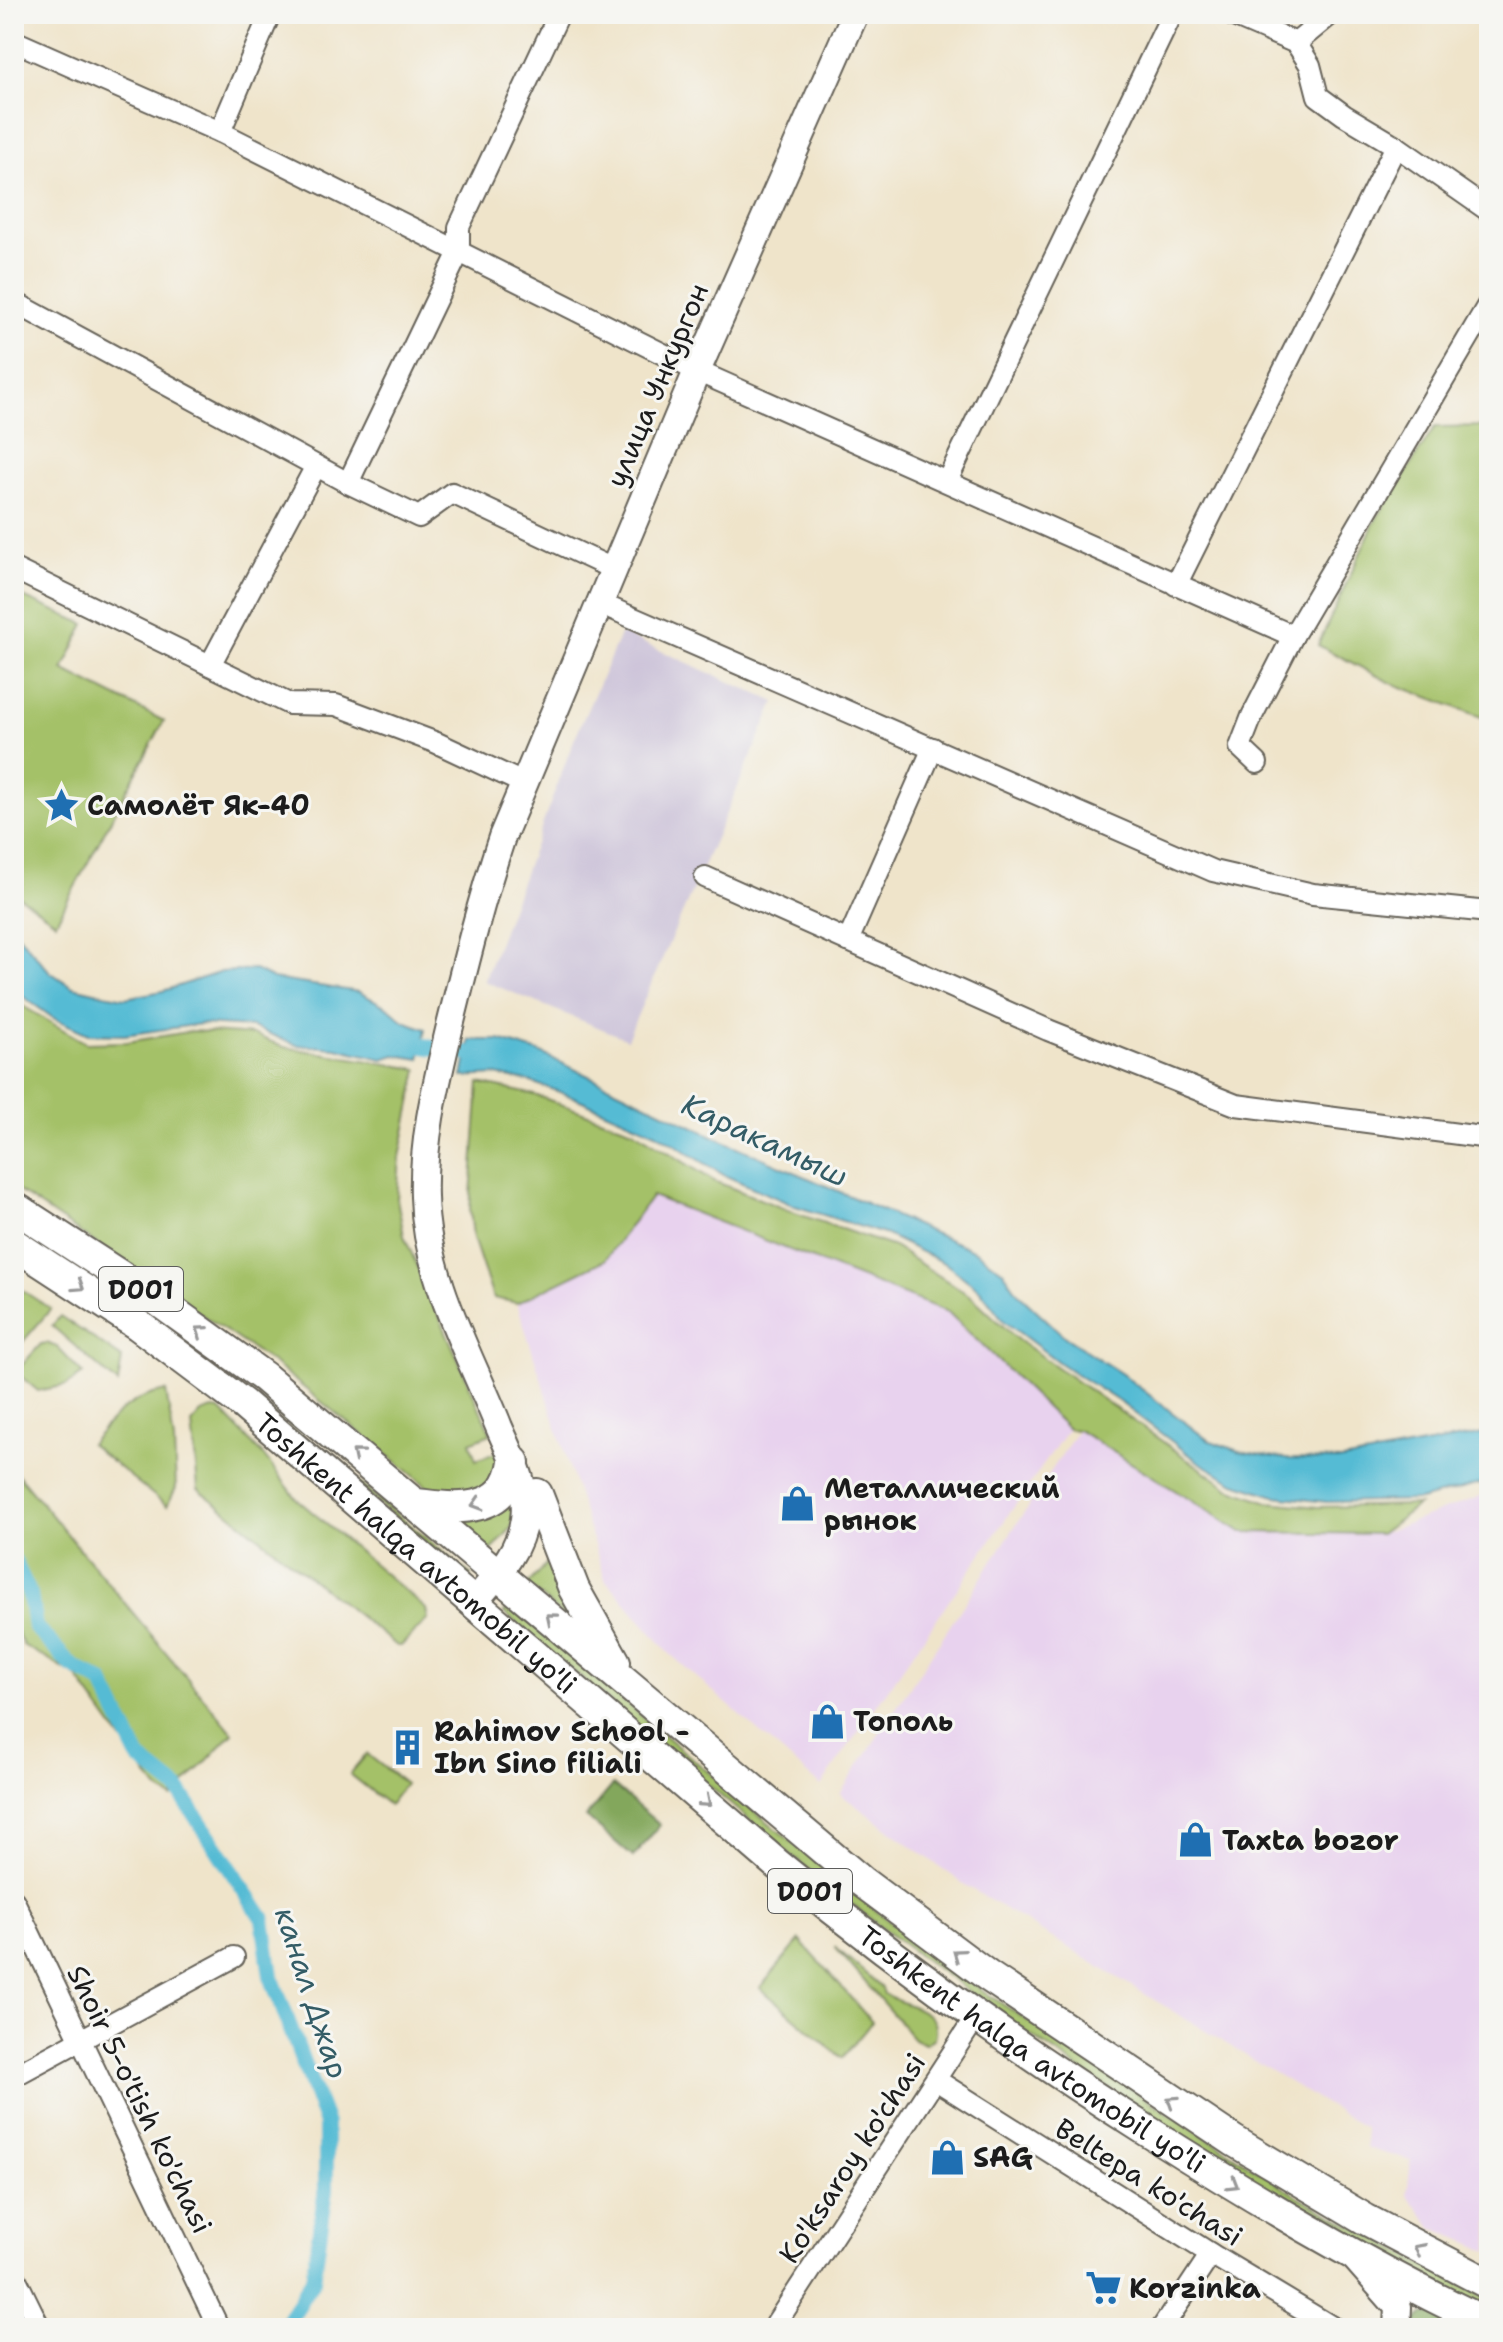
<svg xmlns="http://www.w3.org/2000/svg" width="1503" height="2342" viewBox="0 0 1503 2342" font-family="'Shantell Sans',sans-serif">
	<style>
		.built { fill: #e8d2ee }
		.industrial { fill: #c9bfd7 }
		.green { fill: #a4c168; stroke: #606e42; stroke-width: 2 }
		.forest { fill: #83a75c; stroke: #50623c; stroke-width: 2 }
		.water { fill: #55bbd4; stroke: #386c78; stroke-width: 2 }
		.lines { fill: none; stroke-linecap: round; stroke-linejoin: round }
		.canal { stroke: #55bbd4; stroke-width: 16 }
		.minor-casing { stroke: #666259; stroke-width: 24 }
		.major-casing { stroke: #666259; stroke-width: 30 }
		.highway-casing { stroke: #666259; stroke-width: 34 }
		.minor { stroke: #fff; stroke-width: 20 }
		.major { stroke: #fff; stroke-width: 26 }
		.highway { stroke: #fff; stroke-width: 30 }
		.oneway { stroke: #999 }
		.labels { text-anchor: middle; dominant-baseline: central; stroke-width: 6; stroke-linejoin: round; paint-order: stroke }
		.shield { fill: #f6f6f2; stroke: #5d5d5c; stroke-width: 2 }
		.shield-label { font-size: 26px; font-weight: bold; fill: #1c1c1c }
		.street-label { font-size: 28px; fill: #1c1c1c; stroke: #f6f6f2 }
		.poi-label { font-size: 28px; font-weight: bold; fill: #1c1c1c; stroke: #f6f6f2; text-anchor: start }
		.water-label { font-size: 30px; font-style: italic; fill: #335c66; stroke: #f6f6f2 }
	</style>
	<rect width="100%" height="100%" fill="#f6f6f2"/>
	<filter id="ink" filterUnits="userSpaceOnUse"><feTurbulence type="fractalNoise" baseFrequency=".0125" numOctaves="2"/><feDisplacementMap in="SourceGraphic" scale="16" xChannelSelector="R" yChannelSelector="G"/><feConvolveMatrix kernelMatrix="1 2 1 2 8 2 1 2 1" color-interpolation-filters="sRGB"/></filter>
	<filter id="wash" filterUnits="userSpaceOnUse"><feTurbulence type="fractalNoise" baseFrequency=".006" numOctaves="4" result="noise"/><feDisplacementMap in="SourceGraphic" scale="32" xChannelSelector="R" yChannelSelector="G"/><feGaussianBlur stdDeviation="1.8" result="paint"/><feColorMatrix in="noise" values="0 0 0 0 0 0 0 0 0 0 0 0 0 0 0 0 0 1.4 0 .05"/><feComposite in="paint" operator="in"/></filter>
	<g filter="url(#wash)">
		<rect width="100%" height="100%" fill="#efe4ca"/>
		<g class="built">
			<polygon points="652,1196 948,1312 1068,1429 821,1786 669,1653 605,1579 517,1303 605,1260"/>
			<polygon points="1078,1430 1242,1532 1380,1534 1489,1493 1489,2251 1433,2228 1407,2194 1411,2161 1366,2148 1365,2128 965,1885 840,1794"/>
		</g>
		<polygon class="industrial" points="621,633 775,702 627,1039 484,981 574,740"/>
		<g class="green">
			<polygon points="1489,426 1489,707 1484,718 1391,683 1318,645 1375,521 1435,427"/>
			<polygon points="14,593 85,624 63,670 164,721 56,922 14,893"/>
			<polygon points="14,1001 86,1043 127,1042 193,1031 255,1035 284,1047 418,1069 400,1157 397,1199 404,1236 491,1434 470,1442 476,1460 498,1452 499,1469 486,1489 439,1496 273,1363 14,1188"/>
			<polygon points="479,1083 535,1095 633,1130 714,1181 795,1213 894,1247 972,1297 1018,1340 1229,1488 1268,1502 1318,1507 1418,1505 1380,1534 1242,1532 1078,1430 1068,1429 948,1312 652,1196 605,1260 517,1303 493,1298 473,1238 470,1209"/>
			<polygon points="14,1285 51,1309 14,1352"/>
			<polygon points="60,1316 122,1358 118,1384 52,1326"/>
			<polygon points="46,1343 57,1347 83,1374 67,1385 38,1391 18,1374 20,1367 41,1344"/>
			<path d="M 166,1391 L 174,1441 L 176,1488 L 167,1506 L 90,1444 C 114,1416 128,1398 166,1391 Z"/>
			<polygon points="213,1409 220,1410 263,1455 298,1500 426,1609 428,1619 401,1646 397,1646 198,1489 192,1423 201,1413"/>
			<polygon points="274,1413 471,1575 467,1580"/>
			<polygon points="14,1470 233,1733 172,1798 157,1789 76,1676 23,1645 14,1626"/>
			<polygon points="515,1492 512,1527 489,1554 453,1518"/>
			<polygon points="550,1560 571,1623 527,1585"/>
			<polygon points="510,1606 793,1843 889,1921 989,1995 1092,2064 1301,2198 1489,2300 1489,2310 1289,2204 1082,2071 980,2000 880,1927 785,1850 504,1613"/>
			<polygon points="367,1754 405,1784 389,1805 350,1774"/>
			<polygon points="800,1940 872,2022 842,2058 760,1988"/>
			<path d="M 835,1947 L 882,1988 L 884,1994 C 902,2006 943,2008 934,2038 L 925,2044 L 914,2039 Z"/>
		</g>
		<g class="forest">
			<polygon points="613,1785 660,1825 633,1857 586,1817"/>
			<polygon points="1424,2314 1433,2314 1464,2328 1415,2328 1417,2320"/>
		</g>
		<g class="water">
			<polygon points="14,930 50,972 73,987 99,993 125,998 163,991 221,972 255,970 273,979 359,992 389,1008 404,1021 426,1029 420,1059 395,1055 383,1059 336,1048 297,1045 252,1027 201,1024 124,1035 88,1034 53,1018 14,990"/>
			<polygon points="470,1040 499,1040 539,1052 717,1138 975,1251 1002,1270 1019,1294 1065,1337 1122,1374 1208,1440 1239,1451 1287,1459 1342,1460 1489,1433 1489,1482 1419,1500 1327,1502 1275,1496 1235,1483 1199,1462 1121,1403 1061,1364 1004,1321 980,1290 946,1264 887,1235 795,1206 724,1175 656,1133 571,1096 528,1081 496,1075 463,1077"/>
		</g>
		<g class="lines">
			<g class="canal">
				<polyline points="401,1042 488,1057"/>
				<polyline points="14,1561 30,1595 35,1627 72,1666 102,1682 139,1758 178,1789 263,1919 271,1976 326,2124 326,2189 313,2279 284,2328"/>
			</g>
		</g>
	</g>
	<g filter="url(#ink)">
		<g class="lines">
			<defs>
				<g id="minor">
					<polyline points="1229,14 1296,43 1331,14"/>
					<polyline points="14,41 220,132 697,371 1293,636"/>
					<polyline points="1296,43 1310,65 1318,96 1344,115 1396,146 1489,211"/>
					<polyline points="220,132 270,14"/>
					<polyline points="14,302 348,483 419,517 452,493 613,569"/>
					<polyline points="947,481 1172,14"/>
					<polyline points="348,483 459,252 459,227 559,14"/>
					<polyline points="14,569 289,704 336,705 437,743 525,784"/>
					<polyline points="1176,585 1396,146"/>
					<polyline points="599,603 1213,871 1313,894 1489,912"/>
					<polyline points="210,665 316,466"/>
					<polyline points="1257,763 1240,747 1252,716 1293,636 1489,303"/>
					<polyline points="705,877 1048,1030 1236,1105 1489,1138"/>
					<polyline points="848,941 933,748"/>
					<polyline points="14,1901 216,2322"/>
					<polyline points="14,2076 234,1957"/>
					<polyline points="936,2080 1211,2254 1334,2328"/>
					<polyline points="14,2275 40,2328"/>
					<polyline points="773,2328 976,2017"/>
					<polyline points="1162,2328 1211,2254"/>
				</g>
				<g id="major">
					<path d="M 475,1601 C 495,1577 520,1552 524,1519 C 529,1488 511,1455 499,1427 C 469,1352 426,1279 424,1197 C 422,1140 436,1085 449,1030 C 465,965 481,900 502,837 L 697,371 L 855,14"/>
					<polyline points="1355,2258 1398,2307 1397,2328"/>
				</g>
				<g id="highway">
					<polyline points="14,1207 153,1297 264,1377 861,1881 988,1976 1234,2141 1365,2219 1489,2284"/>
					<path id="s1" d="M 14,1244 L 138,1325 L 243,1404 L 778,1865 C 895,1961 1018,2049 1146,2130 C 1257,2201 1370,2268 1489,2324"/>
					<polyline points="537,1494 574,1589 615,1662"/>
					<path d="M 416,1504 C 457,1509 506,1515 514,1462"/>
				</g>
			</defs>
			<use href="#minor" class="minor-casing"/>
			<use href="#major" class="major-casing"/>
			<use href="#highway" class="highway-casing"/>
			<use href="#minor" class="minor"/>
			<use href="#major" class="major"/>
			<use href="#highway" class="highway"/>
		</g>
		<defs><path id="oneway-chevron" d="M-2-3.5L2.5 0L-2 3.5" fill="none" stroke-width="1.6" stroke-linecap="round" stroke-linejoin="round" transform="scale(2)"/></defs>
		<g class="oneway">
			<use href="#oneway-chevron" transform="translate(79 1286) rotate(33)"/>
			<use href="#oneway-chevron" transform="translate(201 1331) rotate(-145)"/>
			<use href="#oneway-chevron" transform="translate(357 1454) rotate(-140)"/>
			<use href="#oneway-chevron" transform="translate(477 1504) rotate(163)"/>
			<use href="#oneway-chevron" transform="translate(551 1618) rotate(-140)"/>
			<use href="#oneway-chevron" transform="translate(706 1802) rotate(41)"/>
			<use href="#oneway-chevron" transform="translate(958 1954) rotate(-144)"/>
			<use href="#oneway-chevron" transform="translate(1172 2101) rotate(-147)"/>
			<use href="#oneway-chevron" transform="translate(1233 2184) rotate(31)"/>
			<use href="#oneway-chevron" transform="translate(1419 2249) rotate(-152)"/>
		</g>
	</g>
	<defs>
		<symbol id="sight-bare" viewBox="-9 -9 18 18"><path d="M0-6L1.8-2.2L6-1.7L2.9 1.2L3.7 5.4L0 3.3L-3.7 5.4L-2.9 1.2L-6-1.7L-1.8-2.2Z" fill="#1f6fb2" stroke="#f6f6f2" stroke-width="2.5" paint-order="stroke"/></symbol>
		<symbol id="shop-bare" viewBox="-9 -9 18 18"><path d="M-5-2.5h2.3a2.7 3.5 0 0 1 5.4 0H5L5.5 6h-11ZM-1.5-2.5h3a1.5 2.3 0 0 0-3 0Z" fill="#1f6fb2" stroke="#f6f6f2" stroke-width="2.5" paint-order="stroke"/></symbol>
		<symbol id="building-bare" viewBox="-9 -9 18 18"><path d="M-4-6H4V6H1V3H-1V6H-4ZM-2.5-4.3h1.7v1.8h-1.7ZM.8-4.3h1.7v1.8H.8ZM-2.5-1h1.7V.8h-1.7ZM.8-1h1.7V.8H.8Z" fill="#1f6fb2" stroke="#f6f6f2" stroke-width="2.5" paint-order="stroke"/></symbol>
		<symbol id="supermarket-bare" viewBox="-9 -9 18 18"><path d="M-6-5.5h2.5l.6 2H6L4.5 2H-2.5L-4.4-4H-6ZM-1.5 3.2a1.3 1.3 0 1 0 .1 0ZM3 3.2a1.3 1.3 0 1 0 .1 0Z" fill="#1f6fb2" stroke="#f6f6f2" stroke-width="2.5" paint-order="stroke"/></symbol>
	</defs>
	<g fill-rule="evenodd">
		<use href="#sight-bare" x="36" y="780" width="51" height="51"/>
		<use href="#shop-bare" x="772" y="1478" width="51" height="51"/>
		<use href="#shop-bare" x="802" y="1696" width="51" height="51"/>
		<use href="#building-bare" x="382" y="1722" width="51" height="51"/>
		<use href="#shop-bare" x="1170" y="1814" width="51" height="51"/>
		<use href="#shop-bare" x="922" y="2132" width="51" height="51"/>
		<use href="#supermarket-bare" x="1078" y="2262" width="51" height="51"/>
	</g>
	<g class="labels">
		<g class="shield">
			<rect x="99" y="1267" width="84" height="44" rx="6"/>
			<rect x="768" y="1869" width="84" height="44" rx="6"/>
		</g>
		<g class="shield-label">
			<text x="141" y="1289">D001</text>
			<text x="810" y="1891">D001</text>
		</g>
		<g class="street-label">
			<text transform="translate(657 385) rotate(-67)">улица Ункургон</text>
			<text stroke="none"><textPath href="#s1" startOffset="508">Toshkent halqa avtomobil yo'li</textPath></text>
			<text stroke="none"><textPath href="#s1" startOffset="1300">Toshkent halqa avtomobil yo'li</textPath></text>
			<text transform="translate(140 2099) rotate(64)">Shoir 5-o'tish ko'chasi</text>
			<text transform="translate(852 2158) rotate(-57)">Ko'ksaroy ko'chasi</text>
			<text transform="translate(1149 2182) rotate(32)">Beltepa ko'chasi</text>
		</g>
		<g class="poi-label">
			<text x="87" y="805">Самолёт Як-40</text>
			<text x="824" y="1488">Металлический<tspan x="824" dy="32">рынок</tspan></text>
			<text x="853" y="1721">Тополь</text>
			<text x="434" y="1731">Rahimov School -<tspan x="434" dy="32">Ibn Sino filiali</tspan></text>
			<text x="1222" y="1840">Taxta bozor</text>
			<text x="973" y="2157">SAG</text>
			<text x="1129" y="2288">Korzinka</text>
		</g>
		<g class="water-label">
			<text transform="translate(765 1140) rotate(25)">Каракамыш</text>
			<text transform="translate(312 1993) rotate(72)">канал Джар</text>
		</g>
	</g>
	<rect width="1503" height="2342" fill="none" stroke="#f6f6f2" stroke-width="48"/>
</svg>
